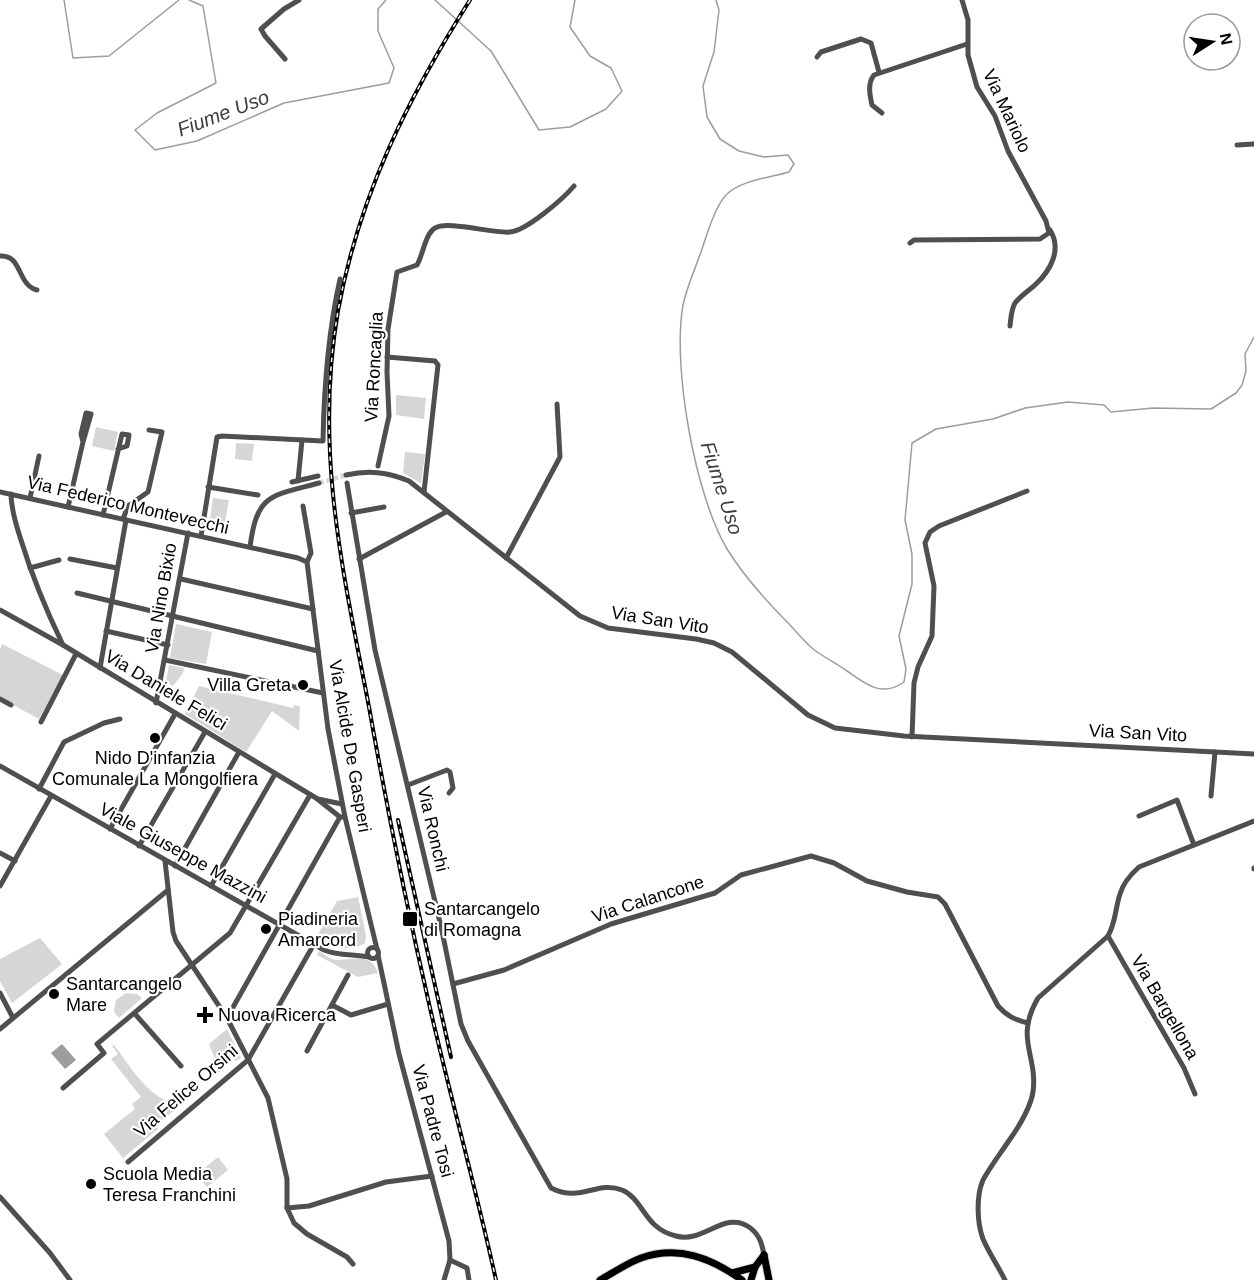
<svg xmlns="http://www.w3.org/2000/svg" width="1254" height="1280" viewBox="0 0 1254 1280" font-family="Arial,sans-serif">
	<style>
		.green { fill: #d6d6d6 }
		.water { fill: #9d9d9d }
		.lines { fill: none; stroke-linecap: round; stroke-linejoin: round }
		.stream { stroke: #9d9d9d; stroke-width: 1.5 }
		.minor-tunnel { stroke: #d9d9d9; stroke-width: 5; stroke-dasharray: 5 2.5; stroke-linecap: butt }
		.major-casing { stroke: #dbdbdb; stroke-width: 9 }
		.minor { stroke: #4f4f4f; stroke-width: 5 }
		.major { stroke: #000; stroke-width: 7 }
		.rail-casing { stroke: #000; stroke-width: 4 }
		.rail { stroke: #fff; stroke-width: 1.5; stroke-dasharray: 4.5; stroke-linecap: butt }
		.poi-dot { fill: #000; stroke: #fff; stroke-width: 2 }
		.labels { text-anchor: middle; dominant-baseline: central; stroke-width: 4.5; stroke-linejoin: round; paint-order: stroke }
		.street-label { font-size: 18px; fill: #000; stroke: #fff }
		.poi-label { font-size: 18px; fill: #000; stroke: #fff; text-anchor: start }
		.water-label { font-size: 20px; font-style: italic; fill: #3e3e3e; stroke: #fff }
	</style>
	<rect width="100%" height="100%" fill="#fff"/>
	<g class="green">
		<polygon points="396,395 426,398 424,419 396,415"/>
		<polygon points="96,427 118,432 114,451 92,446"/>
		<polygon points="236,443 254,444 252,461 235,459"/>
		<polygon points="405,452 425,454 421,483 403,473"/>
		<polygon points="213,498 229,500 223,534 208,532"/>
		<polygon points="176,624 212,632 206,664 170,658"/>
		<polygon points="2,644 63,675 39,719 0,698 0,650"/>
		<polygon points="169,665 184,668 183,673 173,686 166,682"/>
		<polygon points="199,686 293,708 294,705 300,706 299,731 272,711 246,752 185,714"/>
		<path d="M 358,897 L 366,936 L 365,943 C 349,953 331,947 316,938 L 337,901 Z"/>
		<polygon points="40,938 62,964 12,1003 0,981 0,959"/>
		<path d="M 319,951 C 324,954 331,960 336,960 C 352,960 371,952 378,973 L 358,977 L 317,955 Z"/>
		<polygon points="126,993 137,994 142,998 119,1018 114,1012 116,1000"/>
		<polygon points="227,1029 241,1058 236,1061 234,1059 215,1075 215,1059 209,1044"/>
		<path d="M 114,1045 C 132,1068 150,1103 182,1104 L 156,1125 L 158,1129 L 123,1158 L 104,1134 L 135,1109 L 132,1104 L 141,1097 L 111,1059 L 118,1054 L 112,1046 Z"/>
		<polygon points="218,1157 228,1170 207,1187 196,1175"/>
	</g>
	<polygon class="water" points="62,1044 76,1060 65,1069 51,1053"/>
	<g class="lines">
		<g class="stream">
			<polyline points="64,0 73,58 109,56 179,0"/>
			<polyline points="189,0 203,6 216,83 157,113 135,130 155,150 197,141 284,103 389,83 394,68 378,31 378,9 386,0"/>
			<polyline points="435,0 491,51 539,130 570,127 606,109 622,91 611,68 590,56 570,27 575,0"/>
			<path d="M 716,0 L 719,10 L 714,52 L 703,86 L 707,117 L 720,139 L 739,151 L 764,157 L 788,155 L 794,164 L 789,172 C 769,178 741,180 726,195 C 715,207 707,234 702,249 C 696,267 687,286 683,305 C 672,367 695,495 727,549 C 745,578 767,602 791,626 C 798,634 805,642 813,649 C 822,656 834,662 844,669 C 864,682 880,699 904,682 L 906,669 L 899,636 L 912,584 L 912,554 L 905,520 L 912,443 L 936,429 L 993,419 L 1025,408 L 1068,402 L 1104,405 L 1111,412 L 1153,408 L 1211,409 L 1236,393 L 1242,385 L 1246,371 L 1245,354 L 1254,337"/>
		</g>
		<polyline class="minor-tunnel" points="319,483 346,475"/>
		<defs>
			<g id="major">
				<polyline points="764,1255 769,1280"/>
				<polyline points="732,1273 755,1267"/>
				<path d="M 600,1280 C 613,1273 627,1263 641,1258 C 679,1245 711,1258 742,1280"/>
				<polyline points="751,1280 755,1267 764,1255"/>
			</g>
		</defs>
		<use href="#major" class="major-casing"/>
		<g class="minor">
			<polyline points="817,57 821,52 861,39 871,43 879,72"/>
			<polyline points="285,59 265,36 261,29 284,9 299,0"/>
			<path d="M 882,113 L 872,105 C 870,95 867,84 874,75 L 967,44"/>
			<polyline points="1237,145 1254,144"/>
			<polyline points="910,243 914,240 1040,239 1049,233 1046,221 1008,151 995,116 977,87 968,55 968,20 962,0"/>
			<path d="M 0,256 C 22,254 17,285 37,290"/>
			<path d="M 1010,326 C 1011,318 1011,310 1015,303 C 1021,295 1030,290 1036,284 C 1051,270 1062,249 1050,230"/>
			<polyline points="387,357 435,361 438,365 424,492"/>
			<path d="M 378,466 L 389,416 L 387,372 L 388,329 L 397,272 L 417,265 C 423,255 425,234 435,228 C 447,220 494,234 510,232 C 526,231 563,199 574,186"/>
			<path d="M 346,475 C 369,470 387,472 409,481 L 580,616 L 608,628 L 696,639 L 714,643 L 732,652 L 808,715 L 835,728 L 904,736 L 1254,754"/>
			<polyline points="298,481 302,440"/>
			<polyline points="292,482 318,476"/>
			<path d="M 347,483 L 375,650 L 442,931 L 461,1024 L 468,1041 L 551,1188 C 581,1203 597,1180 622,1190 C 644,1199 643,1228 676,1236 C 703,1244 724,1210 749,1227 C 759,1234 762,1243 764,1255"/>
			<polyline points="208,487 258,495"/>
			<polyline points="0,492 298,558 307,562 328,729 345,817 377,949"/>
			<path d="M 11,494 C 11,509 16,525 21,540 C 32,576 46,610 63,645"/>
			<polyline points="30,498 39,456"/>
			<polyline points="303,506 311,553 307,562"/>
			<polyline points="68,507 83,442 91,414 86,413 81,434 83,442"/>
			<polyline points="351,513 384,507"/>
			<polyline points="103,515 122,434 129,435 127,446 118,449"/>
			<polyline points="123,519 128,506 148,492 162,432 149,430"/>
			<path d="M 201,536 L 217,437 L 222,436 L 323,441 C 324,386 328,333 340,279"/>
			<path d="M 250,547 C 257,493 271,496 319,483"/>
			<polyline points="506,558 560,457 557,404"/>
			<polyline points="70,559 117,568"/>
			<polyline points="359,559 446,512"/>
			<polyline points="30,568 59,560"/>
			<polyline points="181,579 313,609"/>
			<polyline points="77,593 318,651"/>
			<polyline points="0,610 63,645 316,798 340,817 345,817"/>
			<polyline points="106,631 168,645"/>
			<polyline points="165,660 323,693"/>
			<polyline points="100,668 126,520"/>
			<polyline points="0,699 11,705"/>
			<polyline points="156,703 188,533"/>
			<polyline points="41,722 76,654"/>
			<polyline points="912,737 914,683 918,667 932,636 934,586 925,543 930,532 939,526 1027,491"/>
			<path d="M 0,766 L 324,950 C 338,956 354,954 369,957"/>
			<polyline points="408,785 447,770 450,772 453,788 449,793"/>
			<polyline points="39,789 64,742 104,723 120,719"/>
			<polyline points="1211,796 1215,752"/>
			<polyline points="318,799 342,804"/>
			<polyline points="1139,816 1177,800 1194,845"/>
			<polyline points="110,829 175,714"/>
			<polyline points="139,846 205,732"/>
			<polyline points="0,853 15,861"/>
			<polyline points="165,861 173,932 176,941 227,1018 268,1098 287,1179 287,1208 294,1223 307,1234 347,1257 353,1264"/>
			<polyline points="175,866 239,752"/>
			<polyline points="1254,868 1254,869"/>
			<polyline points="0,886 51,796"/>
			<polyline points="211,886 275,774"/>
			<polyline points="1108,936 1184,1068 1195,1094"/>
			<circle cx="373" cy="953" r="5.5"/>
			<polyline points="378,955 399,1054 449,1241 450,1260 444,1280"/>
			<path d="M 453,984 L 504,970 L 611,924 L 715,893 L 741,875 L 811,856 L 834,863 L 867,881 L 907,892 L 938,897 L 945,904 L 998,1006 C 1007,1016 1015,1020 1028,1023"/>
			<polyline points="0,993 13,1018"/>
			<polyline points="332,1005 351,1015 388,1004"/>
			<polyline points="135,1014 181,1066"/>
			<polyline points="227,1018 340,817"/>
			<polyline points="0,1029 168,890"/>
			<polyline points="307,1051 348,975"/>
			<polyline points="63,1088 104,1053 97,1044 230,933 310,795"/>
			<polyline points="128,1162 248,1060 314,944"/>
			<polyline points="0,1197 50,1253 70,1280"/>
			<polyline points="287,1208 309,1206 386,1182 432,1176"/>
			<polyline points="450,1260 467,1268 469,1280"/>
			<path d="M 1005,1280 C 998,1266 989,1253 983,1239 C 977,1223 976,1196 983,1180 C 990,1167 1000,1154 1008,1142 C 1018,1128 1030,1110 1033,1092 C 1038,1055 1014,1039 1038,998 L 1108,936 C 1116,922 1115,909 1120,894 C 1123,883 1130,875 1139,867 L 1254,821"/>
		</g>
		<use href="#major" class="major"/>
		<defs>
			<g id="rail">
				<path d="M 470,0 C 408,98 359,195 338,311 C 314,451 343,571 369,707 C 387,808 407,908 430,1008 C 451,1099 476,1189 496,1280"/>
				<polyline points="398,820 451,1057"/>
			</g>
		</defs>
		<use href="#rail" class="rail-casing"/>
		<use href="#rail" class="rail"/>
	</g>
	<g class="poi-dot">
		<circle cx="303" cy="685" r="6"/>
		<circle cx="155" cy="738" r="6"/>
		<rect x="402" y="911" width="16" height="16" rx="3"/>
		<circle cx="266" cy="929" r="6"/>
		<circle cx="54" cy="994" r="6"/>
		<path d="M202 1006h6v6h6v6h-6v6h-6v-6h-6v-6h6z"/>
		<circle cx="91" cy="1184" r="6"/>
	</g>
	<g class="labels">
		<g class="street-label">
			<text transform="translate(1007 111) rotate(65)">Via Mariolo</text>
			<text transform="translate(374 367) rotate(-87)">Via Roncaglia</text>
			<text transform="translate(128 505) rotate(13)">Via Federico Montevecchi</text>
			<text transform="translate(161 598) rotate(-80)">Via Nino Bixio</text>
			<text transform="translate(660 620) rotate(9)">Via San Vito</text>
			<text transform="translate(166 690) rotate(31)">Via Daniele Felici</text>
			<text transform="translate(1138 733) rotate(3)">Via San Vito</text>
			<text transform="translate(350 746) rotate(80)">Via Alcide De Gasperi</text>
			<text transform="translate(433 829) rotate(77)">Via Ronchi</text>
			<text transform="translate(183 853) rotate(29)">Viale Giuseppe Mazzini</text>
			<text transform="translate(648 899) rotate(-18)">Via Calancone</text>
			<text transform="translate(1165 1007) rotate(60)">Via Bargellona</text>
			<text transform="translate(186 1091) rotate(-41)">Via Felice Orsini</text>
			<text transform="translate(433 1121) rotate(75)">Via Padre Tosi</text>
		</g>
		<g class="poi-label">
			<text x="291" y="685" text-anchor="end">Villa Greta</text>
			<text x="155" y="758" text-anchor="middle">Nido D'infanzia<tspan x="155" dy="21">Comunale La Mongolfiera</tspan></text>
			<text x="424" y="909">Santarcangelo<tspan x="424" dy="21">di Romagna</tspan></text>
			<text x="278" y="919">Piadineria<tspan x="278" dy="21">Amarcord</tspan></text>
			<text x="66" y="984">Santarcangelo<tspan x="66" dy="21">Mare</tspan></text>
			<text x="218" y="1015">Nuova Ricerca</text>
			<text x="103" y="1174">Scuola Media<tspan x="103" dy="21">Teresa Franchini</tspan></text>
		</g>
		<g class="water-label">
			<text transform="translate(223 113) rotate(-21)">Fiume Uso</text>
			<text transform="translate(722 488) rotate(72)">Fiume Uso</text>
		</g>
	</g>
	<g transform="translate(1212 42) rotate(78)"><circle r="28" fill="#ffffff" stroke="#999999" stroke-width="1.5"/>
	<path d="M0-4.5L10 22L0 15L-10 22Z" fill="#000000"/>
	<text y="-9" font-size="16" font-weight="bold" text-anchor="middle" fill="#000000">N</text>
	</g>
</svg>
